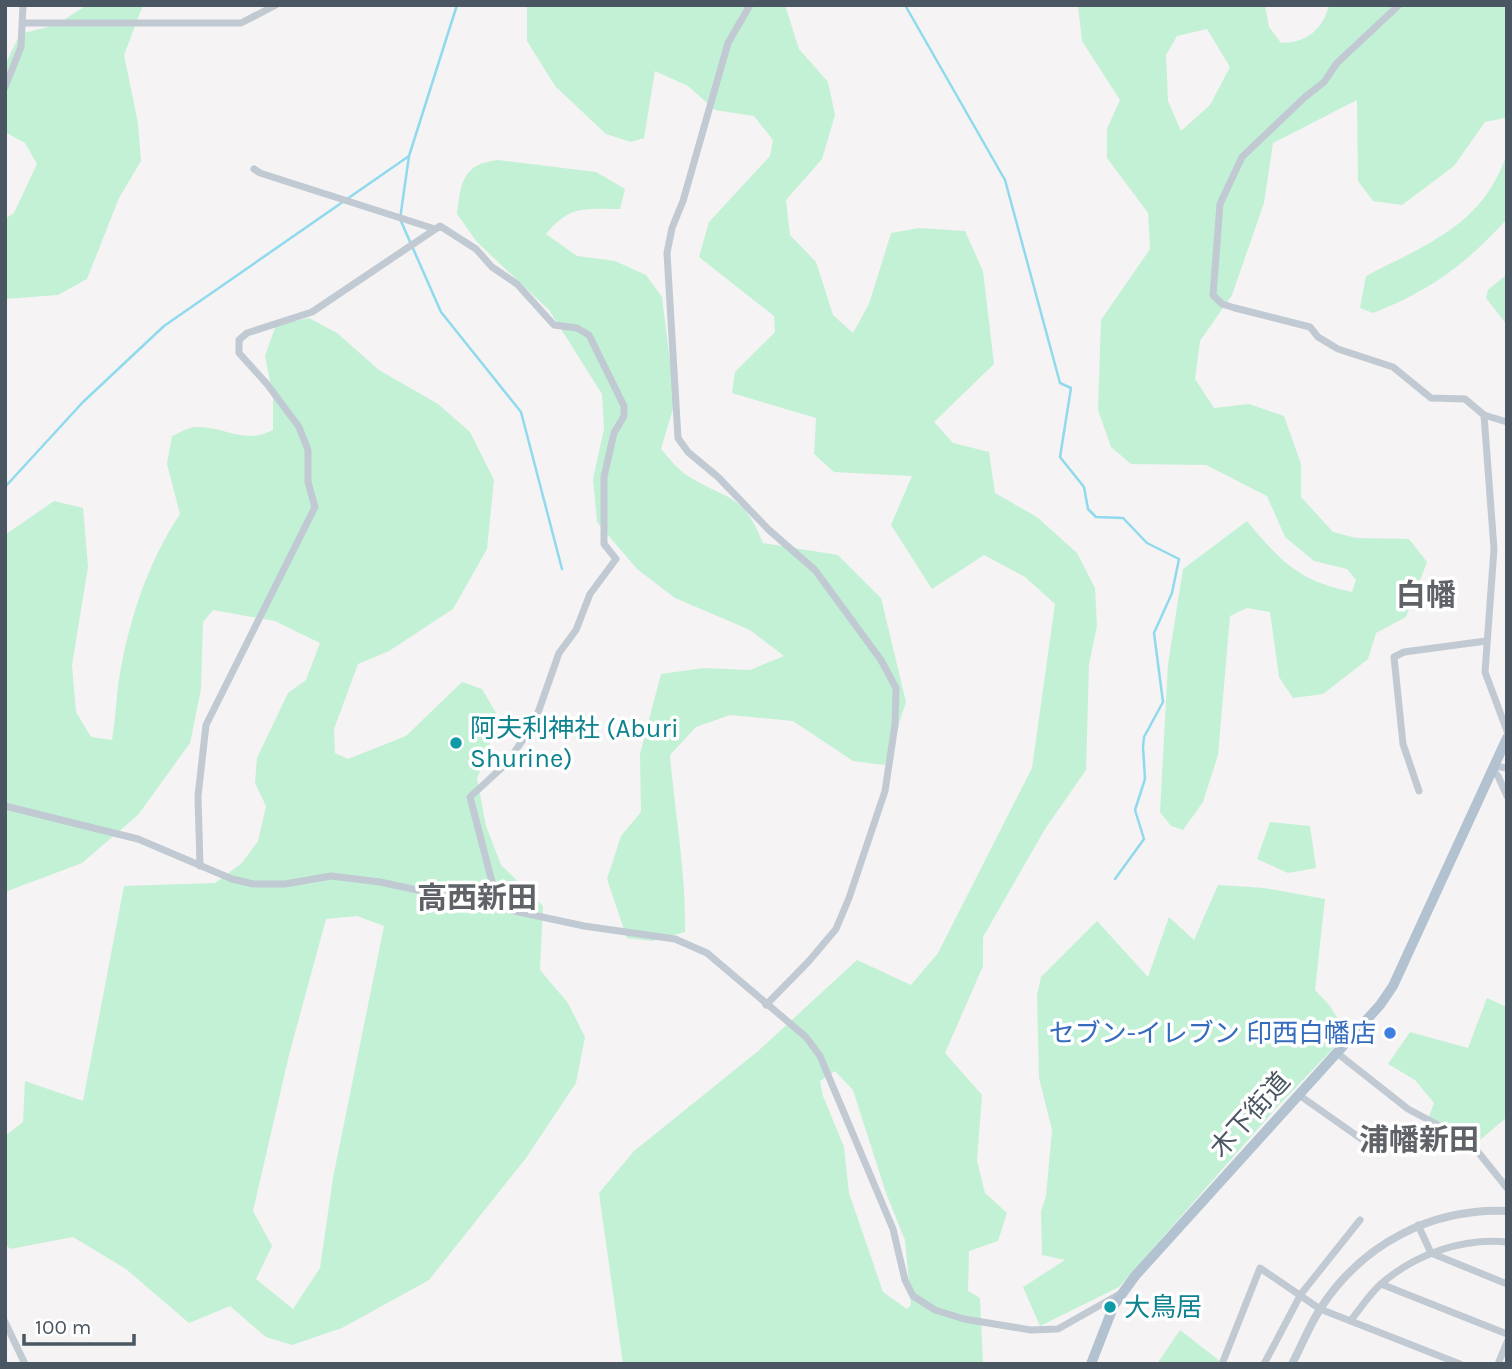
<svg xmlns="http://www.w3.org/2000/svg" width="1512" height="1369" viewBox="0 0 1512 1369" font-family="Karla,'Noto Sans JP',sans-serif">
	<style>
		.green { fill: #c3f1d5; fill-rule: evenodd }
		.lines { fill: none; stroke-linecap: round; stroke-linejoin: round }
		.stream { stroke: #90daee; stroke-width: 2.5 }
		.minor { stroke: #c1cad2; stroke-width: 7 }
		.tertiary { stroke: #c1cad2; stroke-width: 8 }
		.primary { stroke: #b3c2d1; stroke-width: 10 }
		.culture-dot { fill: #0f9aa8; stroke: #fff; stroke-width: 2.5 }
		.shop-dot { fill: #3f7fe0; stroke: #fff; stroke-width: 2.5 }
		.labels { text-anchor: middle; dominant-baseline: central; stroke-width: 7; stroke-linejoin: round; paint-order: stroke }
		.culture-label { font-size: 26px; fill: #0d838f; stroke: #fff; text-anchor: start }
		.shop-label { font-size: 26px; fill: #366cbe; stroke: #fff; text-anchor: end }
		.street-label { font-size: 26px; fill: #4a5661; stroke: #fff }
		.quarter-label { font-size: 30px; font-weight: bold; fill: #5f6368; stroke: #fff }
	</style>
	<rect width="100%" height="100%" fill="#f5f3f3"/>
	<g class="green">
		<polygon points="87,5 143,5 124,55 138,123 141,161 119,198 87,279 58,295 5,299 5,219 14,213 37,164 25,143 5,132 5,65 20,34 56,25"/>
		<path d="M 527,5 L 785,5 L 799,49 L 828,82 L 835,115 L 822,159 L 786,200 L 790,235 L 816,262 L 833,315 L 853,333 L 869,304 L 891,233 L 919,228 L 965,231 L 983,271 L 994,364 L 934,422 L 953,443 L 989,452 L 995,493 L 1037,517 L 1077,553 L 1095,588 L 1097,626 L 1089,664 L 1086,770 L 1045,829 L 983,937 L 983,966 L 945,1053 L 982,1095 L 977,1161 L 985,1193 L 1007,1213 L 998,1241 L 969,1251 L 968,1291 L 980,1298 L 983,1364 L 623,1364 L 599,1193 L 634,1151 L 757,1052 L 857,960 L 911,985 L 938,953 L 1032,768 L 1055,604 L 1025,577 L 984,555 L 932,589 L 891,525 L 912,476 L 834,472 L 814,454 L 816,418 L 732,393 L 735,372 L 775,332 L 774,316 L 699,257 L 709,222 L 770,156 L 773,140 L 754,116 L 715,110 L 688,86 L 655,71 L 644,138 L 631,142 L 606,134 L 555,86 L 527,41 ZM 835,1071 L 853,1090 L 886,1193 L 905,1240 L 911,1305 L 907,1309 L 883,1292 L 849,1193 L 844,1147 L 823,1096 L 820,1081 Z"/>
		<path d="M 1078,5 L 1265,5 L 1269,27 L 1281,43 C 1306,43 1323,30 1329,5 L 1507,5 L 1507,122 L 1504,118 L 1485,122 L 1454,166 L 1402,205 L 1373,201 L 1358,181 L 1357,100 L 1273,143 L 1264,203 L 1232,295 L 1200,341 L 1195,379 L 1214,408 L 1249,404 L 1284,416 L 1301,464 L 1301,497 L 1333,532 L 1356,538 L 1409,539 L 1427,562 L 1406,617 L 1376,633 L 1368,659 L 1323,694 L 1293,698 L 1279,677 L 1270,612 L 1247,608 L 1230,616 L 1218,755 L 1203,802 L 1183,830 L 1171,826 L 1160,812 L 1168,664 L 1183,569 L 1247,521 C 1281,562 1299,581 1352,592 L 1356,580 L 1347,569 L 1314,561 L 1285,537 L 1267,496 L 1206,465 L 1131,464 L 1111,447 L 1098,410 L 1101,320 L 1150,249 L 1148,213 L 1107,158 L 1107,129 L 1120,100 L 1082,41 ZM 1207,29 L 1230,67 L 1210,105 L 1181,131 L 1168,101 L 1166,55 L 1177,36 Z"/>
		<path d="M 1507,153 L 1507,219 C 1465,265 1431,290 1373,313 L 1360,308 L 1366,276 C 1427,244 1484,225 1507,153 Z"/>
		<path d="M 498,160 L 596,172 L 625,189 L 620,209 C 584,209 570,205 546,234 L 577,256 L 615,261 L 646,275 L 662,297 L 675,402 L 661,449 C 669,458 678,470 688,476 C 730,502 742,492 763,543 L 838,555 L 881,598 L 906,702 L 885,765 L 853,761 L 793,721 L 730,715 L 696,727 L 670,755 C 675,814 686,873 685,932 L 652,941 L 627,938 L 607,879 L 621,836 L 641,812 L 640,754 L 661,674 L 704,668 L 750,670 L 784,656 L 750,630 L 675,598 L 637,569 L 597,522 L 593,479 L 604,429 L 602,394 L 549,310 L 477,242 L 457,214 C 461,183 462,164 498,160 Z"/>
		<polygon points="1507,274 1507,325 1486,298 1488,290"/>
		<path d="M 309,318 L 337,333 L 379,370 L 438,404 L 470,432 L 494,480 L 487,549 L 453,609 L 389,651 L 358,664 L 334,729 L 335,753 L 348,759 L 406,736 L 462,682 L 482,689 L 499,718 L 477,779 L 486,826 L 501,865 L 543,906 L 540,970 L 568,1003 L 585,1037 L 576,1083 L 526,1158 L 429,1280 L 342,1328 L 292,1345 L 266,1337 L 230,1306 L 189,1323 L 126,1269 L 73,1237 L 10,1249 L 5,1243 L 5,1136 L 23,1122 L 25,1081 L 83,1101 L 124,886 L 215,883 L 242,863 L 258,841 L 266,806 L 255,783 L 257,758 L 288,693 L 306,680 L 320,643 L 275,621 L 213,610 L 203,622 L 201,689 L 190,743 L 138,815 L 82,863 L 5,892 L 5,535 L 54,501 L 83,508 L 88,567 L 72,665 L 76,712 L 91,737 L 112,740 C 115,723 116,704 118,686 C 127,626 146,565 180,514 L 167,464 L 172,436 C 179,433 190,426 198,427 C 226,427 245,445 273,430 L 273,396 L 265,356 L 276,325 ZM 357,916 L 384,926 L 333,1178 L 320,1268 L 293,1309 L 256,1279 L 272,1246 L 253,1211 L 289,1055 L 326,919 Z"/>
		<polygon points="1270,822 1310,826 1316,868 1288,873 1257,859"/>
		<polygon points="1218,885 1264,888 1325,899 1315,990 1330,1006 1347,1034 1278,1106 1119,1287 1040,1326 1023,1287 1065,1260 1042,1255 1041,1211 1046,1196 1052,1130 1039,1078 1037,995 1041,977 1097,921 1148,977 1169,917 1194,940"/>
		<polygon points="1487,998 1507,1007 1507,1117 1480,1140 1426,1125 1434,1103 1415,1080 1388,1064 1410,1032 1468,1048"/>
		<polygon points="1180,1330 1221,1362 1220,1364 1157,1364"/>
	</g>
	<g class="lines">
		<g class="stream">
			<polyline points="457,5 409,156 400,219 441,312 521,412 562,569"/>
			<polyline points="905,5 1005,180 1060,383 1071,388 1060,457 1084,487 1088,509 1096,517 1123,518 1147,543 1179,559 1172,593 1154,633 1163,702 1144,737 1143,747 1145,779 1135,810 1144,839 1115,879"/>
			<polyline points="5,487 83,402 164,326 409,156"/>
		</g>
		<g class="minor">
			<polyline points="750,5 728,43 683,201 672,228 667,253 678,438 688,452 718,477 769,530 815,570 881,660 896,688 895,725 885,791 849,898 836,929 809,961 766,1005"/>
			<polyline points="1399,5 1337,63 1324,82 1305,97 1242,157 1220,204 1213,295 1222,304 1235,308 1310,327 1318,337 1338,349 1393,367 1431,398 1465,399 1484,415 1494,549 1485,672 1507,731"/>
			<polyline points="24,23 241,23 276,5"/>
			<polyline points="5,87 21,47 23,5"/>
			<polyline points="254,169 260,173 435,229"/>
			<polyline points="1484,415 1507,422"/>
			<polyline points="1494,766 1507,768"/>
			<polyline points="1492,769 1498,776 1507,796"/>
			<polyline points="1419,791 1403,744 1394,657 1404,652 1486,641"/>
			<polyline points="5,806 138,839 232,879 253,884 285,884 331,876 380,882 584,926 675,939 707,953 806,1037 820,1056 893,1229 905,1280 913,1296 935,1310 964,1319 1031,1330 1058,1329 1118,1295"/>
			<polyline points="200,866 198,796 206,725 315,507 308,482 308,450 299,427 267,384 239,353 239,340 247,333 312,312 440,226 476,249 492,267 517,284 554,325 577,328 589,335 624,406 624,416 614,433 604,477 604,544 616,559 590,594 576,630 559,653 534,724 506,764 470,797 499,909"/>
			<polyline points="1337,1053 1408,1109 1470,1142 1507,1188"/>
			<polyline points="1299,1095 1377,1150"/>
			<polyline points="1418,1225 1431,1253 1507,1284"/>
			<polyline points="1381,1284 1507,1334"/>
			<path d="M 1351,1320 C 1361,1308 1370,1293 1382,1283 C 1416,1254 1462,1238 1507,1242"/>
			<polyline points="5,1322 25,1364"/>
			<polyline points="1222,1364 1260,1268 1320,1309 1460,1364"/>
			<polyline points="1264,1364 1301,1294 1360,1220"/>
			<polyline points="1498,1364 1507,1342"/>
		</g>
		<path class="tertiary" d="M 1292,1364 C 1302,1345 1310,1324 1322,1306 C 1364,1243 1432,1208 1507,1211"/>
		<polyline class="primary" points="1091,1364 1114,1305 1135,1276 1380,1005 1393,986 1507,738"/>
	</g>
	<g class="culture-dot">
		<circle cx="456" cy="743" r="7"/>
		<circle cx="1110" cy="1307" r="7"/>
	</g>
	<circle class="shop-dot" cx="1390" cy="1033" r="7"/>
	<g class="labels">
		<g class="culture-label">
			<text x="470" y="728">阿夫利神社 (Aburi<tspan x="470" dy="30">Shurine)</tspan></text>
			<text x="1124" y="1307">大鳥居</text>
		</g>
		<g class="shop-label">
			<text x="1376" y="1033">セブン-イレブン 印西白幡店</text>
		</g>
		<g class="street-label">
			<text transform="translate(1250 1115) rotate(-48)">木下街道</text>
		</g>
		<g class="quarter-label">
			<text x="1426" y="595">白幡</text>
			<text x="477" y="898">高西新田</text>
			<text x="1419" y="1140">浦幡新田</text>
		</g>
	</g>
	<rect width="1512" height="1369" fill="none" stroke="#4a5661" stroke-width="14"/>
	<path d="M24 1334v10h110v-10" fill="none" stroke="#4a5661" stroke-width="3.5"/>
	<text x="35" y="1334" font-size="21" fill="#4a5661" stroke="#ffffff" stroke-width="5" paint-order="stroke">100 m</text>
</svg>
